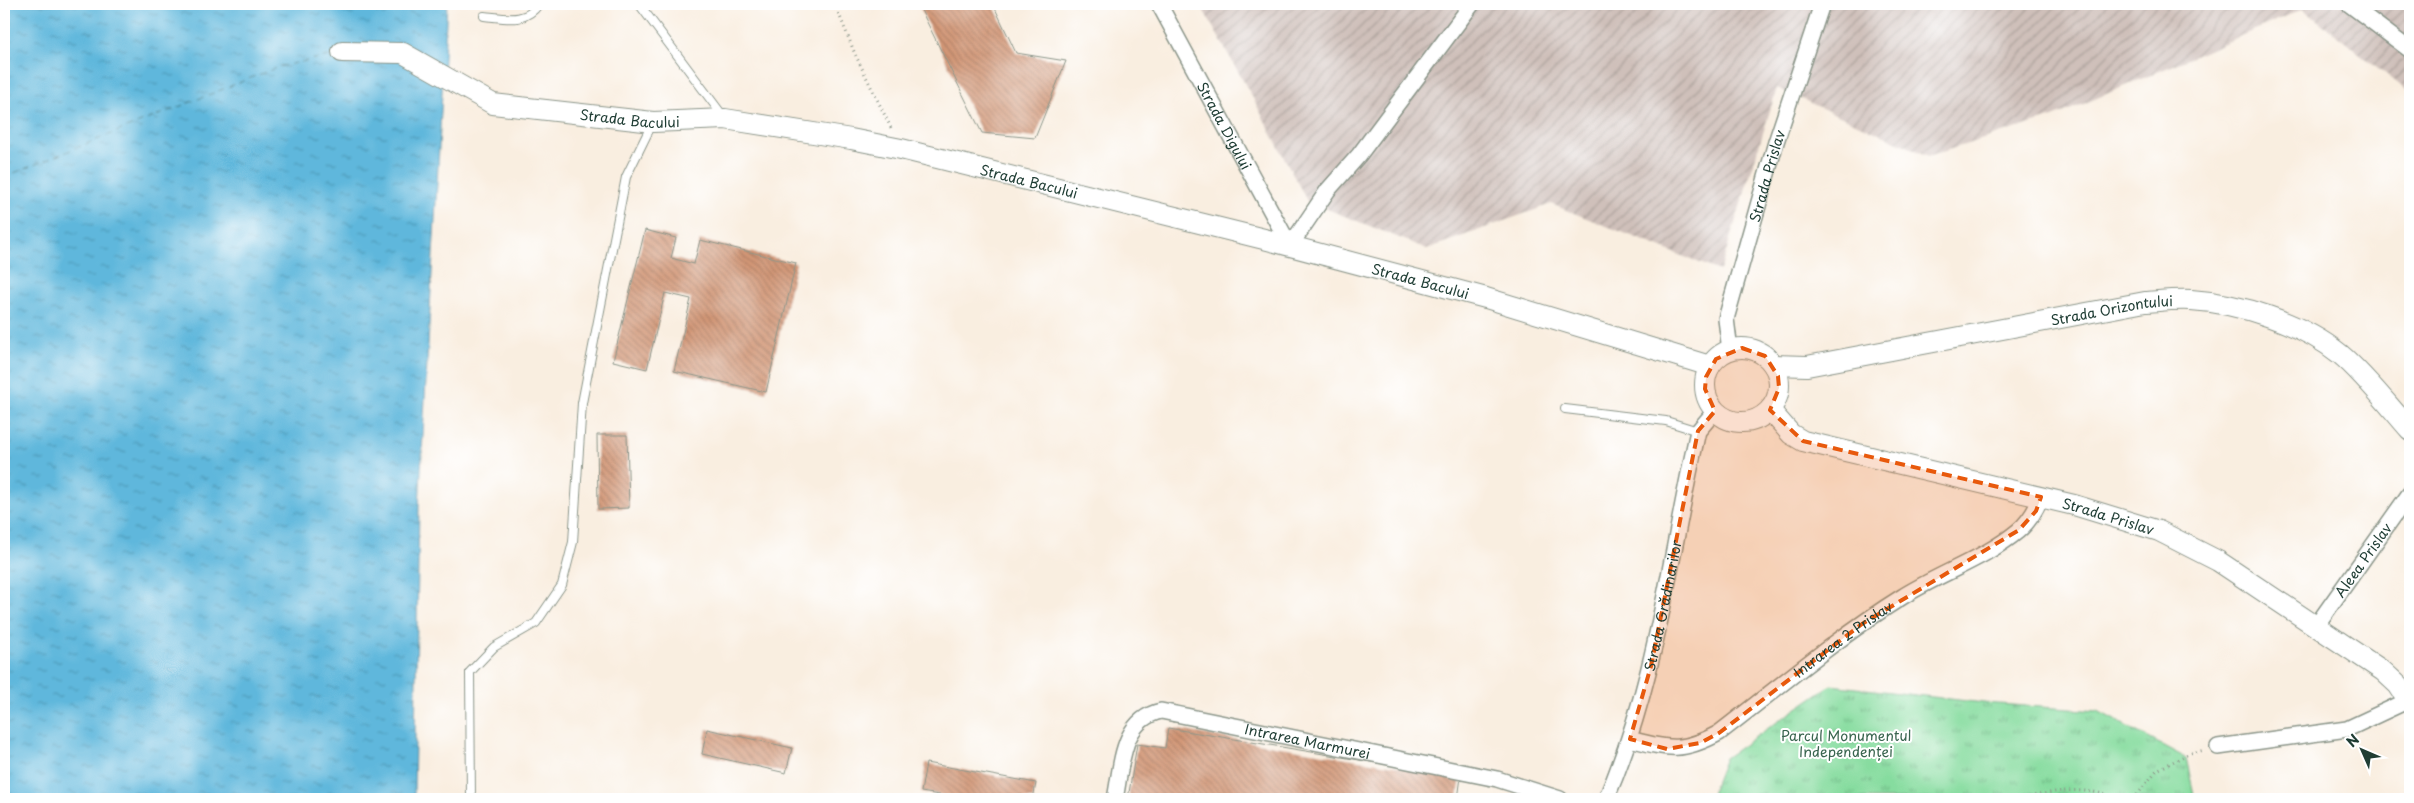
<svg xmlns="http://www.w3.org/2000/svg" width="2414" height="803" viewBox="0 0 2414 803" font-family="'Playpen Sans',sans-serif">
	<style>
		.industrial { fill: url(#industrial-furrows) }
		.park { fill: url(#park-tufts); stroke: #528c6a }
		.water { fill: url(#water-ripples); stroke: #3e7a88 }
		.lines { fill: none; stroke-linecap: round; stroke-linejoin: round }
		.ferry { stroke: #326266; stroke-width: 1; stroke-dasharray: 6 5; stroke-linecap: butt }
		.building { fill: url(#building-back-hatch) }
		.service-casing { stroke: #8c968a; stroke-width: 10 }
		.minor-casing { stroke: #8c968a; stroke-width: 18 }
		.tertiary-casing { stroke: #8c968a; stroke-width: 22 }
		.path { stroke: #8c968a; stroke-width: 3; stroke-dasharray: 1 4; stroke-linecap: butt }
		.service { stroke: #fff; stroke-width: 8 }
		.minor { stroke: #fff; stroke-width: 15 }
		.tertiary { stroke: #fff; stroke-width: 20 }
		.marked { fill: #e8590c; fill-opacity: 0.2; stroke: #e8590c; stroke-width: 4; stroke-dasharray: 10 6; stroke-linejoin: round }
		.labels { text-anchor: middle; dominant-baseline: central; stroke-width: 4; stroke-linejoin: round; paint-order: stroke }
		.street-label { font-size: 14px; fill: #1f3d34; stroke: #fff }
		.park-label { font-size: 14px; fill: #39654f; stroke: #fff }
	</style>
	<defs>
		<pattern id="industrial-furrows" width="10" height="10" patternUnits="userSpaceOnUse" patternTransform="scale(1.25)"><rect width="10" height="10" fill="#cfc0ba"/><path d="M-1 1l2-2M0 10L10 0M9 11l2-2" fill="none" stroke="#a79d98"/></pattern>
		<pattern id="park-tufts" width="24" height="20" patternUnits="userSpaceOnUse" patternTransform="scale(1.25)"><rect width="24" height="20" fill="#86dc9f"/><path d="M3 7l-1-3M5 7V3M7 7l1-3M15 17l-1-3M17 17v-4M19 17l1-3" fill="none" stroke="#6db482"/></pattern>
		<pattern id="water-ripples" width="26" height="14" patternUnits="userSpaceOnUse" patternTransform="scale(1.25)"><rect width="26" height="14" fill="#5eb7dc"/><path d="M2 4q2-2 4 0t4 0M15 11q2-2 4 0t4 0" fill="none" stroke="#4d96b3"/></pattern>
		<pattern id="building-back-hatch" width="6" height="6" patternUnits="userSpaceOnUse" patternTransform="scale(1.25)"><rect width="6" height="6" fill="#d29676"/><path d="M-1 5l2 2M0 0l6 6M5-1l2 2" fill="none" stroke="#aa7c62"/></pattern>
	</defs>
	<rect width="100%" height="100%" fill="#fff"/>
	<filter id="ink" filterUnits="userSpaceOnUse"><feTurbulence type="fractalNoise" baseFrequency=".02" numOctaves="2"/><feDisplacementMap in="SourceGraphic" scale="10" xChannelSelector="R" yChannelSelector="G"/><feConvolveMatrix kernelMatrix="1 2 1 2 8 2 1 2 1" color-interpolation-filters="sRGB"/></filter>
	<filter id="wash" filterUnits="userSpaceOnUse"><feTurbulence type="fractalNoise" baseFrequency=".0096" numOctaves="4" result="noise"/><feDisplacementMap in="SourceGraphic" scale="20" xChannelSelector="R" yChannelSelector="G"/><feGaussianBlur stdDeviation="1.12" result="paint"/><feColorMatrix in="noise" values="0 0 0 0 0 0 0 0 0 0 0 0 0 0 0 0 0 1.4 0 .05"/><feComposite in="paint" operator="in"/></filter>
	<g filter="url(#wash)">
		<rect width="100%" height="100%" fill="#f9eee0"/>
		<polygon class="industrial" points="1200,4 2410,4 2410,93 2303,9 2053,117 1929,156 1777,88 1720,271 1551,204 1427,249 1307,201 1254,100"/>
		<polygon class="park" points="1831,685 1984,703 2098,711 2186,758 2195,799 1709,799 1725,758"/>
		<polygon class="water" points="4,4 447,4 419,507 414,799 4,799"/>
		<g class="lines">
			<polyline class="ferry" points="4,177 278,67 333,55"/>
		</g>
		<g id="blocks">
			<g class="building">
				<polygon points="918,4 993,4 1016,53 1066,61 1035,138 982,133"/>
				<polygon points="645,230 676,238 671,258 694,264 700,240 796,263 766,392 674,371 691,299 665,293 647,369 613,361"/>
				<polygon points="597,435 627,435 629,508 598,509"/>
				<polygon points="1168,728 1461,777 1458,799 1128,799 1137,744 1165,748"/>
				<polygon points="707,729 792,748 786,773 702,754"/>
				<polygon points="926,763 1036,783 1033,799 964,799 921,792"/>
			</g>
		</g>
	</g>
	<g filter="url(#ink)">
		<use href="#blocks" fill-opacity="0" stroke="#8c968a" stroke-width="1"/>
		<g class="lines">
			<defs>
				<g id="service">
					<polyline points="639,4 723,116"/>
					<path d="M 484,16 C 506,18 525,24 539,4"/>
					<polyline points="1565,409 1666,421 1698,431"/>
					<polyline points="471,799 470,672 494,647 536,623 562,585 573,542 582,403 626,177 652,124"/>
				</g>
				<g id="minor">
					<path id="s1" d="M 1159,4 L 1290,246 L 1328,190 L 1359,155 L 1472,4"/>
					<polyline points="2349,4 2410,50"/>
					<path id="s2" d="M 1730,350 L 1726,319 L 1776,142 L 1822,4"/>
					<path id="s3" d="M 2316,626 L 2410,493"/>
					<path id="s4" d="M 1630,739 C 1669,749 1682,753 1719,733 C 1779,687 1838,637 1902,597 C 1940,573 1984,559 2018,531 C 2029,522 2036,510 2041,497"/>
					<polyline points="2218,747 2347,729 2409,700"/>
					<path id="s5" d="M 1115,799 C 1122,765 1121,720 1161,711 L 1497,779 L 1560,799"/>
					<path id="s6" d="M 1606,799 C 1657,682 1670,554 1698,431 L 1715,411"/>
				</g>
				<g id="tertiary">
					<path id="s7" d="M 342,52 L 403,53 L 493,104 L 653,122 L 725,119 L 851,139 L 901,149 L 1264,239 L 1486,298 L 1710,366"/>
					<circle cx="1742" cy="385" r="37"/>
					<path id="s8" d="M 1773,365 L 1807,366 L 2145,302 C 2160,301 2176,299 2191,300 C 2239,303 2302,323 2340,354 C 2364,374 2389,406 2410,430"/>
					<path id="s9" d="M 1770,410 L 1791,434 L 1803,441 L 2074,505 L 2159,531 L 2218,561 L 2383,671 L 2398,685 L 2410,703"/>
				</g>
			</defs>
			<use href="#service" class="service-casing"/>
			<use href="#minor" class="minor-casing"/>
			<use href="#tertiary" class="tertiary-casing"/>
			<g class="path">
				<polyline points="835,4 855,54 891,128"/>
				<path d="M 2020,799 C 2051,791 2087,785 2117,799"/>
				<polyline points="2134,799 2157,770 2190,753 2205,750"/>
			</g>
			<use href="#service" class="service"/>
			<use href="#minor" class="minor"/>
			<use href="#tertiary" class="tertiary"/>
		</g>
	</g>
	<path class="marked" d="M 1742,348 L 1765,356 L 1778,376 L 1779,388 L 1770,410 L 1803,441 L 2041,497 L 2036,511 L 2019,530 L 1862,624 L 1719,733 L 1700,743 L 1667,749 L 1630,739 L 1651,666 L 1698,431 L 1715,411 L 1705,389 L 1706,377 L 1716,359 Z"/>
	<g class="labels">
		<g class="street-label">
			<text stroke="none"><textPath href="#s7" startOffset="302">Strada Bacului</textPath></text>
			<text stroke="none"><textPath href="#s1" startOffset="138">Strada Digului</textPath></text>
			<text stroke="none"><textPath href="#s2" startOffset="180">Strada Prislav</textPath></text>
			<text stroke="none"><textPath href="#s7" startOffset="708">Strada Bacului</textPath></text>
			<text stroke="none"><textPath href="#s7" startOffset="1112">Strada Bacului</textPath></text>
			<text stroke="none"><textPath href="#s8" startOffset="344">Strada Orizontului</textPath></text>
			<text stroke="none"><textPath href="#s9" startOffset="360">Strada Prislav</textPath></text>
			<text stroke="none"><textPath href="#s3" startOffset="81">Aleea Prislav</textPath></text>
			<text stroke="none"><textPath href="#s6" startOffset="202">Strada Grădinarilor</textPath></text>
			<text stroke="none"><textPath href="#s4" startOffset="248">Intrarea 2 Prislav</textPath></text>
			<text stroke="none"><textPath href="#s5" startOffset="256">Intrarea Marmurei</textPath></text>
		</g>
		<g class="park-label">
			<text x="1846" y="735">Parcul Monumentul<tspan x="1846" dy="16">Independenței</tspan></text>
		</g>
	</g>
	<rect width="2414" height="803" fill="none" stroke="#fff" stroke-width="20"/>
	<g transform="translate(2362 750) rotate(315)" stroke="#ffffff" stroke-width="4" paint-order="stroke">
	<path d="M0-4L9 19L0 12L-9 19Z" fill="#1f3d34"/>
	<text y="-8" font-size="14" font-weight="bold" text-anchor="middle" fill="#1f3d34">N</text>
	</g>
</svg>
